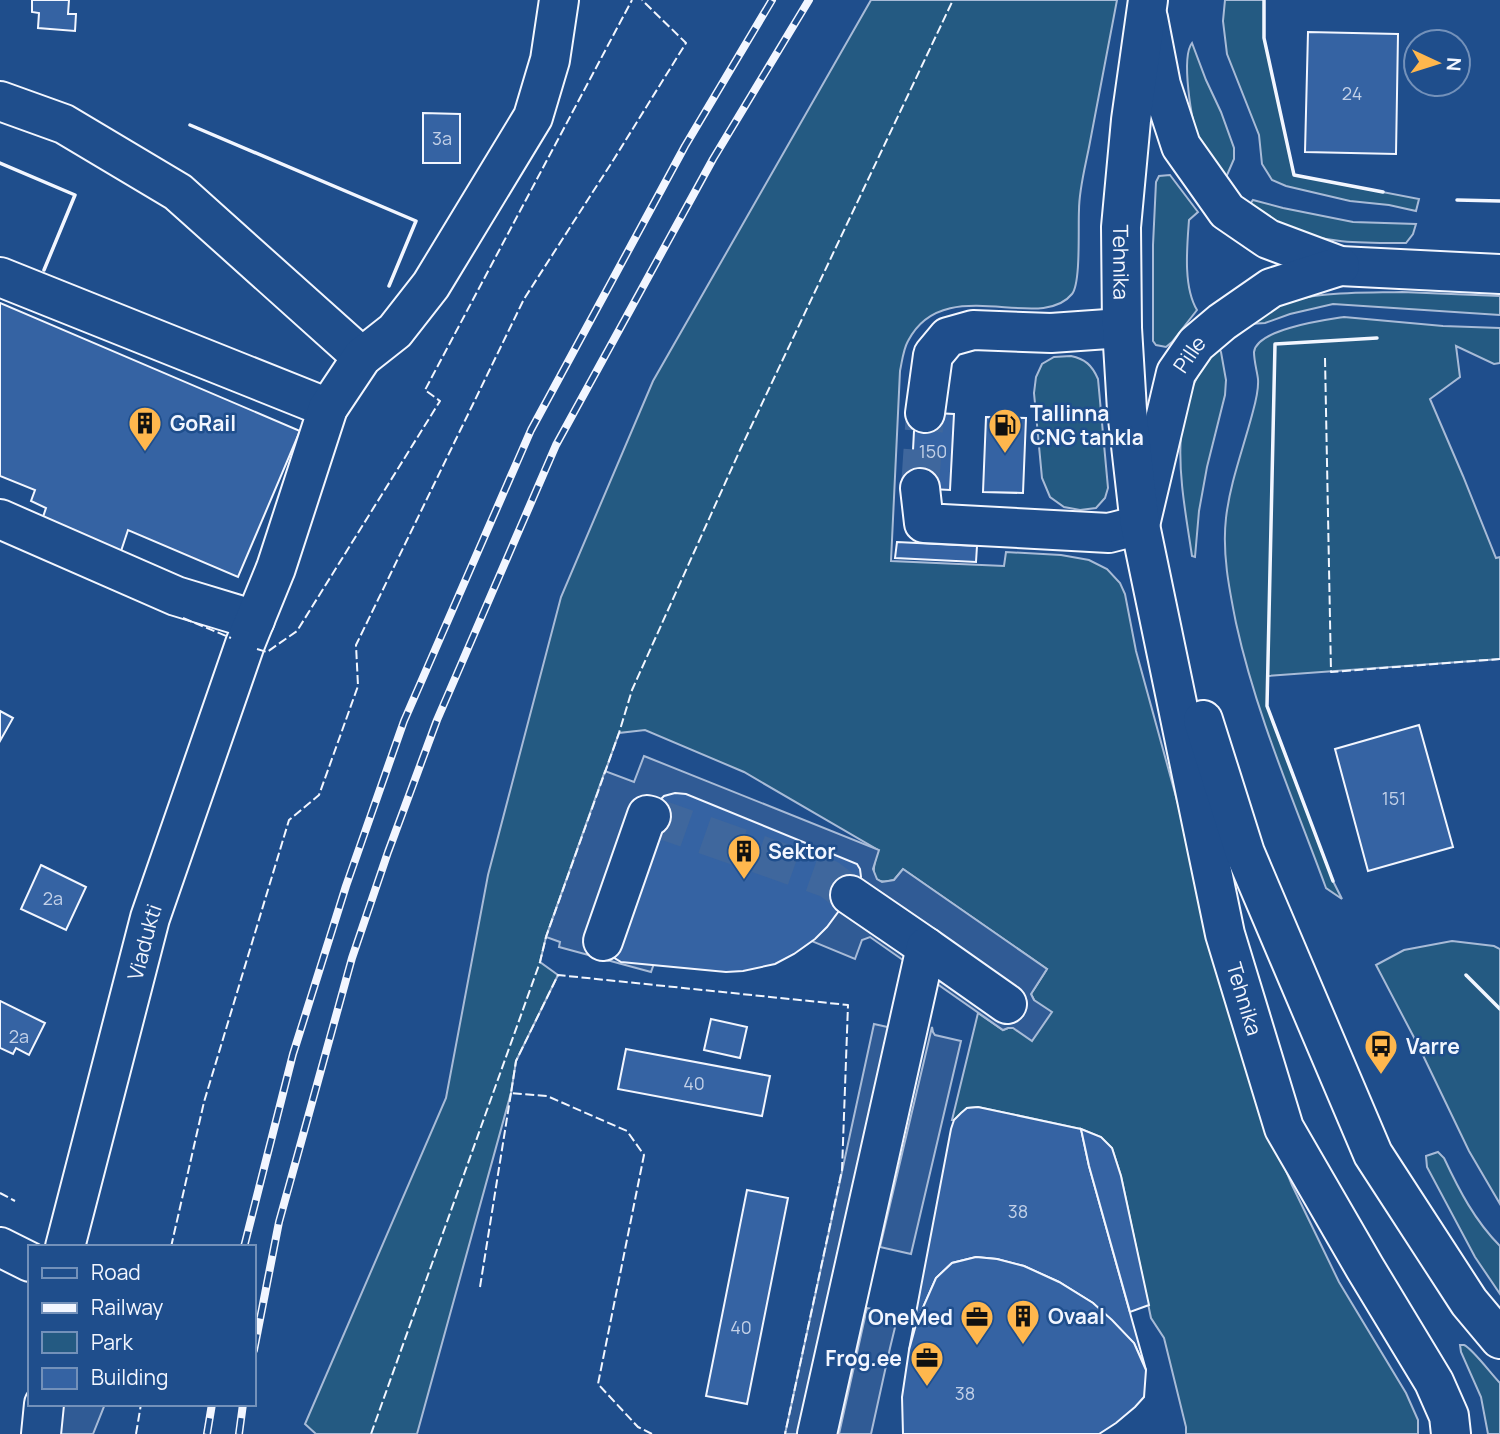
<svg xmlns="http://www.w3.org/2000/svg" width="1500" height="1434" viewBox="0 0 1500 1434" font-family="Manrope,sans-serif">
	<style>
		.green { fill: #245a82; stroke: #a8bbd7; stroke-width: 2 }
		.parking { fill: #305b95; stroke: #a8bbd7; stroke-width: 2 }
		.building { fill: #3563a3; stroke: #f2f6ff; stroke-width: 2 }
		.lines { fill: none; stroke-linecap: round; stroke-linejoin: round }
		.minor-tunnel { stroke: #3f679d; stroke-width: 38; stroke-dasharray: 38 19; stroke-linecap: butt }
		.minor-casing { stroke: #f2f6ff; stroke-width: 42 }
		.major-casing { stroke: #f2f6ff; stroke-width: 42 }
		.minor { stroke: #1f4e8c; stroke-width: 38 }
		.major { stroke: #1f4e8c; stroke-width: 38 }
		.rail-casing { stroke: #f2f6ff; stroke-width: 8 }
		.rail { stroke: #1f4e8c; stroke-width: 5; stroke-dasharray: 16; stroke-linecap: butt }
		.fence { stroke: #f2f6ff; stroke-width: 2; stroke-dasharray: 9 3.5; stroke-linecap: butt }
		.wall { stroke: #f2f6ff; stroke-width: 3.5 }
		.labels { text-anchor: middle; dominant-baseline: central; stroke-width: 5; stroke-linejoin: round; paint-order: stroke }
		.number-label { font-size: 18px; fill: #c3d1e8 }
		.street-label { font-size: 21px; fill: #f2f6ff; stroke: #1f4e8c }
		.poi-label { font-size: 21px; font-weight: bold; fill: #f2f6ff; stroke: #1f4e8c; text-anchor: start }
	</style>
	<rect width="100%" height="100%" fill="#1f4e8c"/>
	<g class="green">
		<path d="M 871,0 L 1117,0 C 1108,47 1099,94 1090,142 C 1086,164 1079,188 1079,210 C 1078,227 1081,283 1072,294 C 1040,334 944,271 908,341 C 903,350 902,362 900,371 L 891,561 L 1004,566 L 1006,552 L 1061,555 L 1089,560 L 1107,569 L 1120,583 L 1125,594 L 1136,651 L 1206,906 L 1256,1098 L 1292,1185 L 1339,1282 L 1406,1393 L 1418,1420 L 1418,1434 L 1186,1434 L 1186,1427 L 1164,1338 L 1151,1318 L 1121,1176 L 1112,1148 L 1101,1137 L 1081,1129 L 978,1107 L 967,1108 L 954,1120 L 952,1120 L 978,1013 L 1003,1030 L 1008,1028 L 1013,1028 L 1034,1000 L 1031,994 L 1047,969 L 903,869 L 894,880 C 867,887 873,867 878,850 L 744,772 L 645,730 L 619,733 L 546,937 L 540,962 L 558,975 L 516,1061 L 511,1093 L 417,1434 L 316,1434 L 305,1424 L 446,1098 L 488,875 L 561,597 L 653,381 Z"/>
		<polygon points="1225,0 1264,0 1264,38 1294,175 1419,199 1416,211 1389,205 1350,201 1286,186 1272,180 1262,164 1259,135 1227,54 1223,21"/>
		<path d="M 1192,43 L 1206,80 L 1221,112 L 1234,148 L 1234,159 L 1224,182 C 1216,168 1206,154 1199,139 C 1191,122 1181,57 1192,43 Z"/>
		<path d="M 1170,175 L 1198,212 L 1189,220 C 1187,247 1183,287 1197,310 L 1172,342 L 1166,347 L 1156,345 L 1153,341 L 1153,245 L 1156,182 L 1159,176 Z"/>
		<path d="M 1253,200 L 1283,208 L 1353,222 L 1416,224 L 1413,234 L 1406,243 C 1366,243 1324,244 1287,228 C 1274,222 1261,214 1248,207 Z"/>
		<path d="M 1402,292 L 1500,296 L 1500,315 L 1333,304 L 1290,314 L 1265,323 L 1249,324 C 1255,320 1260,315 1267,311 C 1303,290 1361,293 1402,292 Z"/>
		<path d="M 1344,317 L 1443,326 L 1500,328 L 1500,363 L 1494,364 L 1456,346 L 1460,377 L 1430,399 L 1463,476 L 1496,558 L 1500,557 L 1500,659 L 1267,676 L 1267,706 L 1333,881 L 1342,899 L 1326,888 C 1294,801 1256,714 1236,623 C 1229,588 1222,553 1226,518 C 1230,483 1243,449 1252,415 C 1255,404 1259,391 1258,379 C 1257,371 1254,361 1254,352 C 1257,329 1325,320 1344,317 Z"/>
		<path d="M 1219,348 L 1221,352 L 1226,380 L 1225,395 L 1207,467 L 1199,511 L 1195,557 L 1192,556 C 1182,487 1162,404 1219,348 Z"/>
		<path d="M 1071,356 C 1085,359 1092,365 1098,379 L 1108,488 L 1105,498 L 1096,508 L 1080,510 L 1064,507 L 1050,497 L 1042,478 L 1034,393 L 1036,377 L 1042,364 L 1054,357 Z"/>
		<polygon points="1452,941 1494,946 1500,949 1500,1204 1469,1151 1419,1047 1376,965 1404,950"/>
		<path d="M 1438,1152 L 1444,1158 C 1459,1190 1475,1221 1500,1246 L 1500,1294 L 1475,1257 L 1427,1167 L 1426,1156 Z"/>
		<path d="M 1464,1345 C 1472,1348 1492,1375 1500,1383 L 1500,1434 L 1488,1434 L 1481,1397 L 1461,1352 L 1460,1345 Z"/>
	</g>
	<g class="parking">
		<polygon points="644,756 879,850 873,869 877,879 882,882 894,880 903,869 1047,969 1031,994 1034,1000 1052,1012 1032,1041 1013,1028 1008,1028 1003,1030 870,937 862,940 855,959 681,887 651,972 559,947 560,942 546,937 605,771 634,782"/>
		<polygon points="874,1024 892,1028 800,1434 785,1434"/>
		<polygon points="932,1027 933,1032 935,1035 961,1041 911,1254 880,1247"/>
		<polygon points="867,1308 898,1315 890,1348 871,1434 839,1434"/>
		<polygon points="44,1404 105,1404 93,1434 41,1434"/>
	</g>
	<g class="building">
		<polygon points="32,0 69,0 68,14 76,14 75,31 38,28 39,13 32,12"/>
		<polygon points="1308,32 1398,34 1396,154 1305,152"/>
		<polygon points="423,113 460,114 460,163 423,163"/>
		<polygon points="0,303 300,431 238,577 128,530 120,554 43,517 46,508 31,501 35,490 0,476"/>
		<polygon points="915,412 954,414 950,490 911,488"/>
		<polygon points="986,417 1026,418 1023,493 983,492"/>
		<polygon points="897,542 977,546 976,562 895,558"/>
		<polygon points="0,711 13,718 0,741"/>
		<polygon points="1419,725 1453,847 1368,871 1335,749"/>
		<polygon points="675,793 686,794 857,864 860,869 861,877 858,885 827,927 815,939 794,954 775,964 743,971 726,972 621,962 613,957 658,802 664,796"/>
		<polygon points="41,865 86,887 66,930 21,909"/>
		<polygon points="0,1001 45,1023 29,1055 16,1048 13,1054 0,1048"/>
		<polygon points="711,1019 747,1027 740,1058 704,1050"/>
		<polygon points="626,1049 770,1076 762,1116 618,1089"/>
		<polygon points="978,1107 1081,1129 1089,1166 1146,1370 1134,1343 1093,1303 1059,1282 1024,1266 997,1259 976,1257 952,1263 936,1278 917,1321 909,1350 951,1129 954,1120 961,1113 967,1108"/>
		<polygon points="1081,1129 1101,1137 1112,1148 1121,1176 1149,1305 1130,1312 1089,1166"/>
		<polygon points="747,1190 788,1198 747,1404 706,1396"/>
		<polygon points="976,1257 997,1259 1024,1266 1059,1282 1093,1303 1112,1320 1134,1343 1146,1370 1144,1397 1135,1407 1116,1423 1099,1434 903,1434 902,1397 909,1350 917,1321 936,1278 952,1263"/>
	</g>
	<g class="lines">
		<g class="minor-tunnel">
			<polyline points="920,488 925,413"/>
			<polyline points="651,816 829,879 850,895"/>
		</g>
		<defs>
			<g id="minor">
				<polyline points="1148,18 1161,85 1181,146 1227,211 1268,239 1340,266 1500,274"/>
				<polyline points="0,101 64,124 178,192 362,357"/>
				<polyline points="0,277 328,408"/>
				<polyline points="925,413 933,355 948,337 973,330 1051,333 1122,328"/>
				<path id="s1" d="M 920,488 L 924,523 L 1109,533 L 1140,525 L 1176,373 L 1196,344 L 1222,322 L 1271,288 L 1340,266"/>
				<polyline points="0,519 176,596 255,620"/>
				<polyline points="850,895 926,947"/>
				<polyline points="603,941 647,815 651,816"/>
				<polyline points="0,1247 30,1262"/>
				<path id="s2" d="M 65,1247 L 150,918 L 245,644 L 276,568 L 328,408 L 362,357 L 395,331 L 431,285 L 533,117 L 550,60 L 559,0"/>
				<polyline points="41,1434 44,1404"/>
				<polyline points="817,1434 926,947 1007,1004"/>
			</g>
			<g id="major">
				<path id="s3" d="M 1148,0 L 1131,120 L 1121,227 L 1122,328 L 1127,410 L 1140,525 L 1225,934 L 1284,1128 L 1365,1268 L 1434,1382 L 1449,1416 L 1451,1434"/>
				<polyline points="1203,720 1245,853 1373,1154 1469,1302 1500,1339"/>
			</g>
		</defs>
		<use href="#minor" class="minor-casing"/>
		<use href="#major" class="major-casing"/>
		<use href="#minor" class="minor"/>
		<use href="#major" class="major"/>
		<defs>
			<g id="rail">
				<polyline points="244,1247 293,1054 346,886 404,721 531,430 685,146 772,0"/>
				<polyline points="254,1350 279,1222 352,958 388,852 437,720 556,445 713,159 809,0"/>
				<polyline points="207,1434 212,1404"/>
				<polyline points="239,1434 243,1404"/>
			</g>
		</defs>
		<use href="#rail" class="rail-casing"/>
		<use href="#rail" class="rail"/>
		<g class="fence">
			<polyline points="1325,358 1331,672 1500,659"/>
			<polyline points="183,618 231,638"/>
			<polyline points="257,649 267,652 297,631 440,401 425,390 632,0"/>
			<polyline points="0,1193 15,1201"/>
			<polyline points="171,1247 204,1102 289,820 319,795 358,686 356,645 524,299 614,159 686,43 642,0"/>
			<polyline points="480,1287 511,1093"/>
			<polyline points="136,1434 141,1404"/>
			<polyline points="371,1434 540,962 546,937 619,733 632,690 740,450 953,0"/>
			<polyline points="652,1434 638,1427 598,1384 644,1155 627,1131 547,1096 511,1093 516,1061 558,975 848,1005 842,1170 785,1434"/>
		</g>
		<g class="wall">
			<polyline points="1264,0 1264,38 1294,175 1383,192"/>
			<polyline points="190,125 416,221 389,286"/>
			<polyline points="0,163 75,195 44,270"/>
			<polyline points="1457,200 1500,201"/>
			<polyline points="1333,881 1267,706 1275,344 1377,338"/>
			<polyline points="1466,975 1500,1009"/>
		</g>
	</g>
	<defs>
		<symbol id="building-pin" viewBox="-11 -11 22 30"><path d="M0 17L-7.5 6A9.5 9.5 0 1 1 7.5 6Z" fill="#ffb74d" stroke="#1f4e8c"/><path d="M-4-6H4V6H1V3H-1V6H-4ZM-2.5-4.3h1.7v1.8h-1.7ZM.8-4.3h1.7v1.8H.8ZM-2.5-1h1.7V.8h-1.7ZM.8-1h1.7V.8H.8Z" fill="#111"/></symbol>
		<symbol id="fuel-pin" viewBox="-11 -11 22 30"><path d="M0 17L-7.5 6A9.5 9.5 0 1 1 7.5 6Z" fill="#ffb74d" stroke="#1f4e8c"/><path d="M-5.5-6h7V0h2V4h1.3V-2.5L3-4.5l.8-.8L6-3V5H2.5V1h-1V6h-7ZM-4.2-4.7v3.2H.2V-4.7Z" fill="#111"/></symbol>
		<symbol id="bus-pin" viewBox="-11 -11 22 30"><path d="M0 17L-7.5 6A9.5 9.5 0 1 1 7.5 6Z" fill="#ffb74d" stroke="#1f4e8c"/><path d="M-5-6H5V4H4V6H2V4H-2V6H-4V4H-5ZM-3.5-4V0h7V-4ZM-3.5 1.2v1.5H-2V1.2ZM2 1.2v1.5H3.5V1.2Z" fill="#111"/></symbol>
		<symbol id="office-pin" viewBox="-11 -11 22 30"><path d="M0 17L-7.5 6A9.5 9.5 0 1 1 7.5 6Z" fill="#ffb74d" stroke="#1f4e8c"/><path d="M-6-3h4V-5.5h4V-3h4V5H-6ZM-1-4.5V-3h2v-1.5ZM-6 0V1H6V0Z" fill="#111"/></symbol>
	</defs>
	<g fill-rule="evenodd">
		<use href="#building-pin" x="126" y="404" width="38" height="52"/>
		<use href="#fuel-pin" x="986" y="406" width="38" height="52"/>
		<use href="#building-pin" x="725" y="832" width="38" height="52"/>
		<use href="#bus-pin" x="1362" y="1027" width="38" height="52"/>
		<use href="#building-pin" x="1004" y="1297" width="38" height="52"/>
		<use href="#office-pin" x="958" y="1298" width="38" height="52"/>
		<use href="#office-pin" x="908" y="1339" width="38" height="52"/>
	</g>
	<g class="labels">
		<g class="number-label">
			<text x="1352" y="93">24</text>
			<text x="442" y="138">3a</text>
			<text x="933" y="451">150</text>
			<text x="1394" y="798">151</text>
			<text x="53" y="898">2a</text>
			<text x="19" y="1036">2a</text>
			<text x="694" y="1083">40</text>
			<text x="1018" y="1211">38</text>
			<text x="741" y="1327">40</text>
			<text x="965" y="1393">38</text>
		</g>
		<g class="street-label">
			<text stroke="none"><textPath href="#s3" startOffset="264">Tehnika</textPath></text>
			<text stroke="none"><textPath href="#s1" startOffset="432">Pille</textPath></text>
			<text stroke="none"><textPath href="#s2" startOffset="315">Viadukti</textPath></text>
			<text stroke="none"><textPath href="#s3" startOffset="1013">Tehnika</textPath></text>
		</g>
		<g class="poi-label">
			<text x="1030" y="413">Tallinna<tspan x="1030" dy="24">CNG tankla</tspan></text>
			<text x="170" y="423">GoRail</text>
			<text x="768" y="851">Sektor</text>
			<text x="1406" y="1046">Varre</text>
			<text x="1048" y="1316">Ovaal</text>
			<text x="953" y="1317" text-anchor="end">OneMed</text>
			<text x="902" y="1358" text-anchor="end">Frog.ee</text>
		</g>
	</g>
	<rect x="28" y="1245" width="228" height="161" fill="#1f4e8c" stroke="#7391ba" stroke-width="2"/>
	<rect x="42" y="1268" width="35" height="10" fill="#1f4e8c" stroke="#7391ba" stroke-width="2"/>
	<text x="91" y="1280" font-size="21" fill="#f2f6ff">Road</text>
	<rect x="42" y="1303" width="35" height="10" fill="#f2f6ff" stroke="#7391ba" stroke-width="2"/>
	<text x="91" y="1315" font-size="21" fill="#f2f6ff">Railway</text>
	<rect x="42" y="1332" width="35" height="21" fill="#245a82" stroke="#7391ba" stroke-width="2"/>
	<text x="91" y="1350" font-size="21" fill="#f2f6ff">Park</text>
	<rect x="42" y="1368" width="35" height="21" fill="#3563a3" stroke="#7391ba" stroke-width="2"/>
	<text x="91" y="1385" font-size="21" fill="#f2f6ff">Building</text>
	<g transform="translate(1437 63) rotate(94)"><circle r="33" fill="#1f4e8c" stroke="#7391ba" stroke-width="2"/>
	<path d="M0-5L12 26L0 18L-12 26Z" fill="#ffb74d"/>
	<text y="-10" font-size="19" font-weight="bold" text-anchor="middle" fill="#f2f6ff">N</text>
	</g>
</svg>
